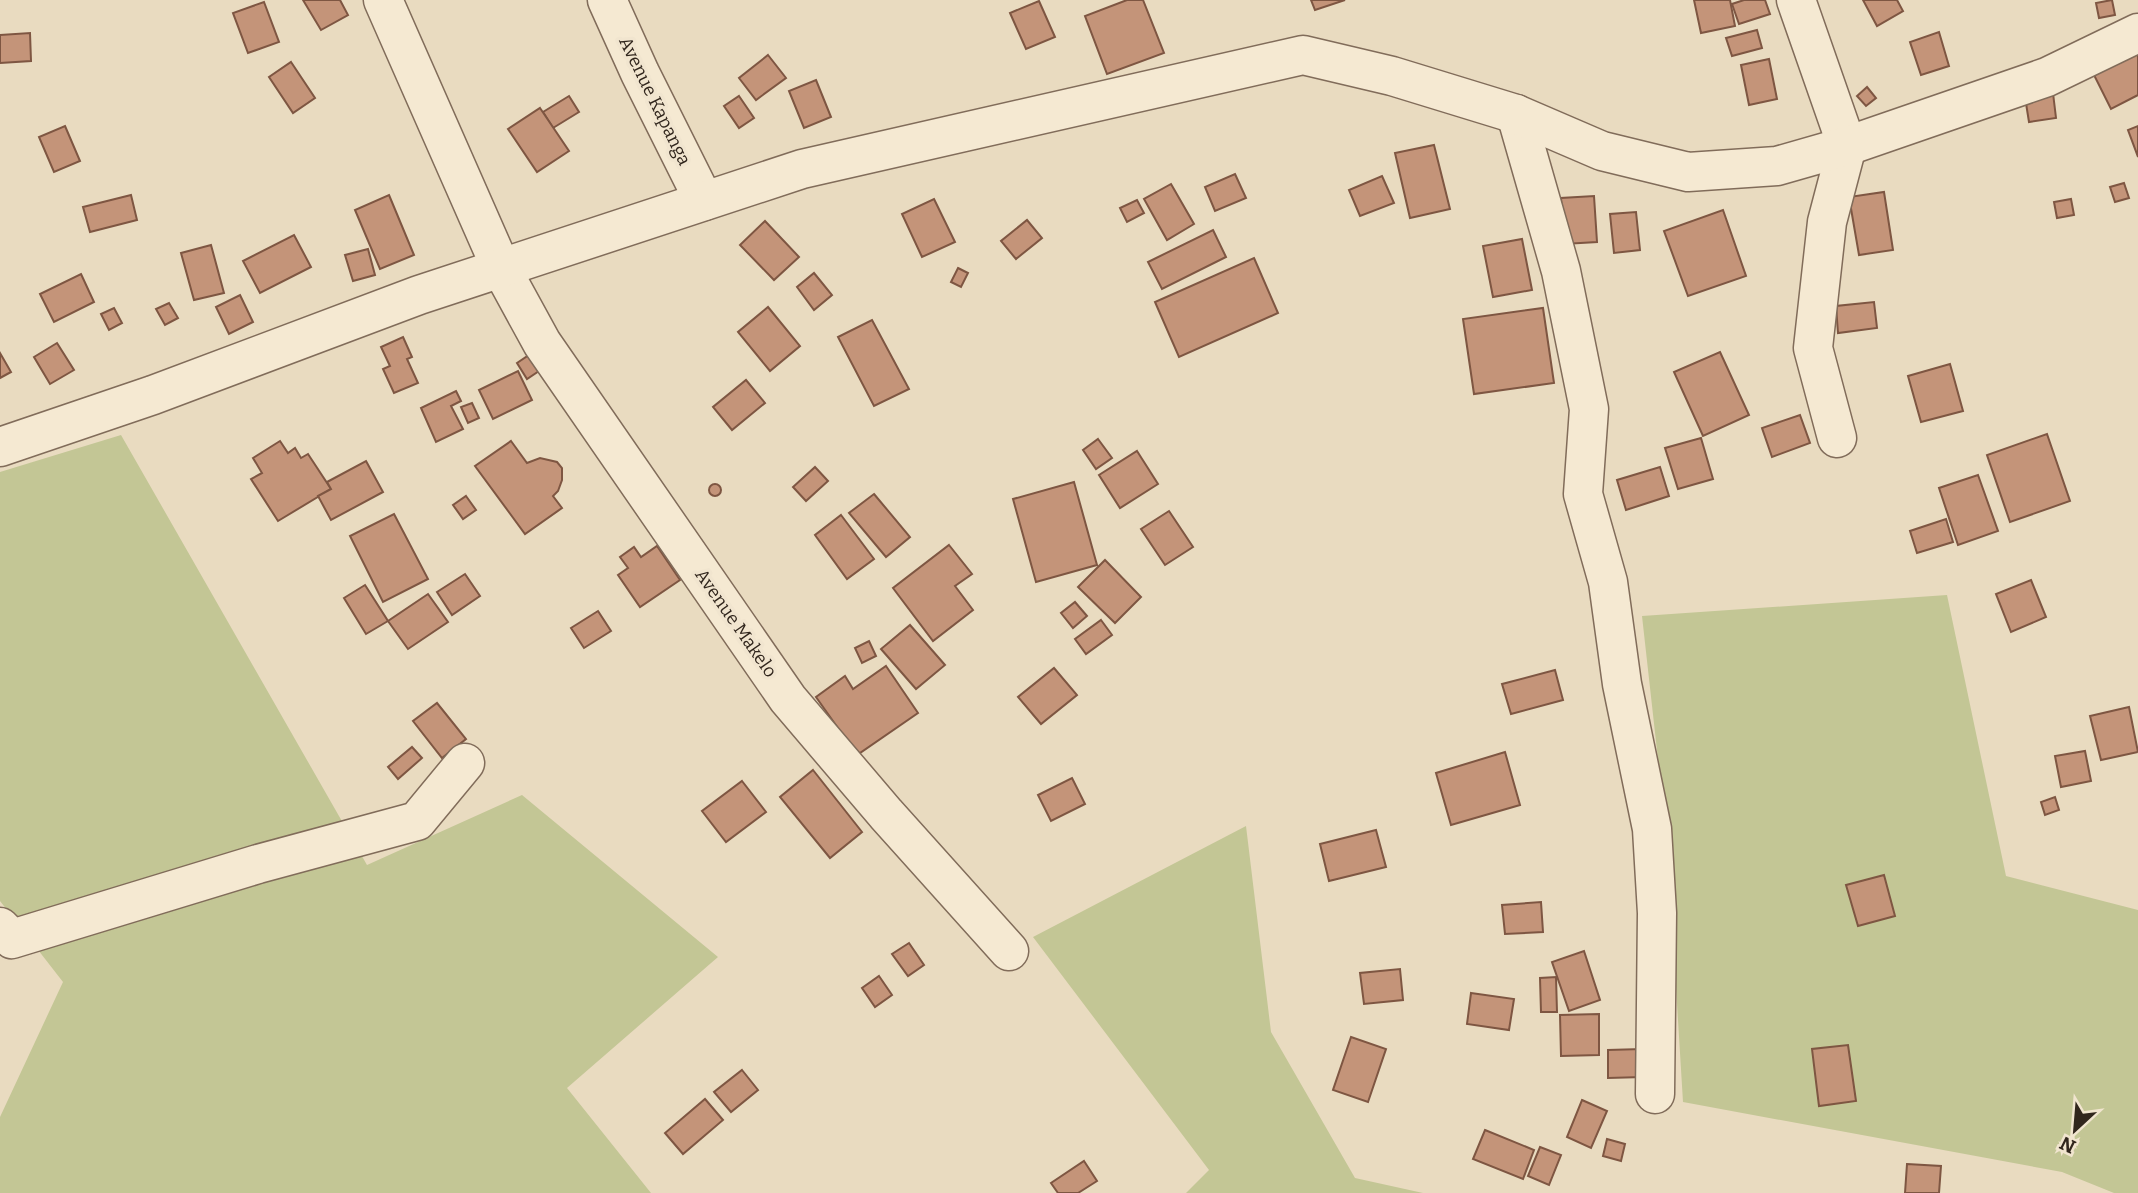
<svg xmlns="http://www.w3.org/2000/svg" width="2138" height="1193" viewBox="0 0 2138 1193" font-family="Bitter,serif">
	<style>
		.green { fill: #c3c695 }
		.building { fill: #c49479; stroke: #7e5642; stroke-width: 2 }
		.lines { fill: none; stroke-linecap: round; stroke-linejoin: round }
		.minor-casing { stroke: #816c5a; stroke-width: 41 }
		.minor { stroke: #f5e9d2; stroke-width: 38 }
		.labels { text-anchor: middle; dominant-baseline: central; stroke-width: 7; stroke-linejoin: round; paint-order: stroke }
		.street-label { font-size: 18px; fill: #31261d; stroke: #f1e5cf }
	</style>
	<rect width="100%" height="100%" fill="#e9dbc0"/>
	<g class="green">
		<polygon points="121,435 367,865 522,795 718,957 567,1088 651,1193 0,1193 0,1117 63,982 0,901 0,472"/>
		<polygon points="1947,595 2006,876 2138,910 2138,1193 2114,1193 2062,1172 1683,1102 1667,840 1642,616"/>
		<polygon points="1246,826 1271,1032 1355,1178 1423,1193 1186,1193 1209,1170 1033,937"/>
	</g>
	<g class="building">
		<polygon points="303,0 340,0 348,15 321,30"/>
		<polygon points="1127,0 1143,0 1164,53 1107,74 1085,16"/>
		<polygon points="1311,0 1345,0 1315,10"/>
		<polygon points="1694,0 1730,0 1735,26 1701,33"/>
		<polygon points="1744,0 1765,0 1770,14 1739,24 1732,4"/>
		<polygon points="1863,0 1897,0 1903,11 1877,26"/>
		<polygon points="2112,0 2115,15 2099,18 2096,3"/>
		<polygon points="1039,1 1055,37 1026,49 1010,13"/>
		<polygon points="264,2 279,42 248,53 233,13"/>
		<polygon points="1757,30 1762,48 1732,56 1726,38"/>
		<polygon points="1939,32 1949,66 1921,75 1910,42"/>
		<polygon points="30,33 31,61 0,63 0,35"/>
		<polygon points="2138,48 2138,95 2111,109 2092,71"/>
		<polygon points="768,55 786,78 756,100 739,78"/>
		<polygon points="1769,59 1777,99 1749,105 1741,65"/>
		<polygon points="291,62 315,98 293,113 269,77"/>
		<polygon points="816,80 831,117 804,128 789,91"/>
		<polygon points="1867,87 1876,98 1866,106 1857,96"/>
		<polygon points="2053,93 2056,118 2029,122 2025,97"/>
		<polygon points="569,96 579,112 553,128 543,112"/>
		<polygon points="739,96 754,118 739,128 724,106"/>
		<polygon points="540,108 569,151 537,172 508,129"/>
		<polygon points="65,126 80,161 54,172 39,137"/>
		<polygon points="2138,126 2138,157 2128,130"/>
		<polygon points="1434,145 1450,209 1410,218 1395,153"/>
		<polygon points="1235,174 1246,198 1215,211 1205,187"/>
		<polygon points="1382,176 1394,203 1360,216 1349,190"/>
		<polygon points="2124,183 2129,198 2115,202 2110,187"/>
		<polygon points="1171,184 1194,224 1167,240 1144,199"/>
		<polygon points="1884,192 1893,250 1859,255 1849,197"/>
		<polygon points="131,195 137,220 90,232 83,207"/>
		<polygon points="389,195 414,255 380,269 355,210"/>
		<polygon points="1594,196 1597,242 1564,244 1561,198"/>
		<polygon points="934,199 955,242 922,257 902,214"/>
		<polygon points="2071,199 2074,215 2057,218 2054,202"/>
		<polygon points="1137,200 1144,213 1127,222 1120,208"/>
		<polygon points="1723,210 1746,276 1688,296 1664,231"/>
		<polygon points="1636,212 1640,250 1614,253 1610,214"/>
		<polygon points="1027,220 1042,238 1016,259 1001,241"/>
		<polygon points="765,221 799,257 774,280 740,245"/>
		<polygon points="1213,230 1226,257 1162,289 1148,262"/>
		<polygon points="294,235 311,267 260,293 243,261"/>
		<polygon points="1522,239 1532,290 1493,297 1483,246"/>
		<polygon points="211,245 224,293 194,300 181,253"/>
		<polygon points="368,249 375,275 353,281 345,255"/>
		<polygon points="1254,258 1278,313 1179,357 1155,302"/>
		<polygon points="958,268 968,273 961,287 951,282"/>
		<polygon points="814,273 832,295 814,310 797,287"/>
		<polygon points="81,274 94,302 54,322 40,294"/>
		<polygon points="240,295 253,322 229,334 216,307"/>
		<polygon points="1874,302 1877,328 1838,333 1836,306"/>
		<polygon points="169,303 178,318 165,325 156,309"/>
		<polygon points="768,307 800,346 770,371 738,332"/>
		<polygon points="114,308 122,323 109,330 101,314"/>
		<polygon points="1543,308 1554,383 1474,394 1463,319"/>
		<polygon points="872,320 909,389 874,406 838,337"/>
		<polygon points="403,337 412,357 407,359 418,383 394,393 383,369 390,366 381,347"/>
		<polygon points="57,343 74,370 50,384 34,357"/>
		<polygon points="1720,352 1749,415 1703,436 1674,372"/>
		<polygon points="0,353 11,372 0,378"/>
		<polygon points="529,355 539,371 527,379 517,363"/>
		<polygon points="1950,364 1963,411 1921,422 1908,376"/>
		<polygon points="518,371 532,400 493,419 479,390"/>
		<polygon points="746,380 765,403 732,430 713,407"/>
		<polygon points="456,391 461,401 451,406 463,429 436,442 421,408"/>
		<polygon points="472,403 479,418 468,423 461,407"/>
		<polygon points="1800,415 1810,443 1772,457 1762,428"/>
		<polygon points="2047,434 2070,501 2010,522 1987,455"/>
		<polygon points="1701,438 1713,479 1678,489 1665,448"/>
		<polygon points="1098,439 1112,458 1096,469 1083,450"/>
		<polygon points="280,441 288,453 295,448 301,458 308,454 331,489 278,521 251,479 262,473 253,458"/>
		<polygon points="511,441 527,463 540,458 557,462 562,468 562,480 558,491 553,496 562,508 525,534 475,466"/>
		<polygon points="1137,451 1158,484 1120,508 1099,475"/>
		<polygon points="366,461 383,492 331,520 318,496 331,489 327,482"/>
		<polygon points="815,467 828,481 806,501 793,487"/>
		<polygon points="1660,467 1669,496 1626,510 1617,480"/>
		<polygon points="1978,475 1998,531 1958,545 1939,488"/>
		<polygon points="1074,482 1097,565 1036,582 1013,499"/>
		<circle cx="715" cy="490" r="6"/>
		<polygon points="874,494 910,537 886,557 849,513"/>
		<polygon points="466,496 476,510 463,519 453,505"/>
		<polygon points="1169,511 1193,547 1165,565 1141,529"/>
		<polygon points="394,514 428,579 383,602 350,536"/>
		<polygon points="841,515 874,559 847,579 815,535"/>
		<polygon points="1946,519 1953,542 1917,553 1910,531"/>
		<polygon points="949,545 972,574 955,586 973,610 933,641 893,588"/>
		<polygon points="657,546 680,580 640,607 618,575 628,568 620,557 634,547 641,557"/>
		<polygon points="1105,560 1141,597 1115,623 1078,587"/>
		<polygon points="465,574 480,596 452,615 437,592"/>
		<polygon points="2031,580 2046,617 2011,632 1996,594"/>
		<polygon points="365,585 388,621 366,634 344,598"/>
		<polygon points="428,594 448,622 408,649 388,621"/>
		<polygon points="1075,602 1087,616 1073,628 1061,613"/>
		<polygon points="598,611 611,631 584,648 571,628"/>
		<polygon points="1101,620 1112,635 1086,654 1075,639"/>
		<polygon points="910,625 945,665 916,689 881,649"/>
		<polygon points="869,641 876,656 862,663 855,648"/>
		<polygon points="886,666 918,713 857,755 816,697 845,676 853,689"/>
		<polygon points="1054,668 1077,695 1041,724 1018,697"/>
		<polygon points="1555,670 1563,700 1511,714 1502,684"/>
		<polygon points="437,703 466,739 442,758 413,721"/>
		<polygon points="2129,707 2138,752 2101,760 2090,716"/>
		<polygon points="412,747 422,758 398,779 388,767"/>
		<polygon points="2085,751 2091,781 2061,787 2055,756"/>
		<polygon points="1505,752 1520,805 1451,825 1436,773"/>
		<polygon points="813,770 862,832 830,858 780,797"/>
		<polygon points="1072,778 1085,804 1051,821 1038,795"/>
		<polygon points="742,781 766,812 726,842 702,811"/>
		<polygon points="2055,797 2059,810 2045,815 2041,802"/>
		<polygon points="1376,830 1386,867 1329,881 1320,844"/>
		<polygon points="1884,875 1895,916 1858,926 1846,885"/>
		<polygon points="1541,902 1543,932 1505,934 1502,905"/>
		<polygon points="909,943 924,965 908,976 892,954"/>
		<polygon points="1584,951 1600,1000 1569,1011 1552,962"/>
		<polygon points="1400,969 1403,1000 1364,1004 1360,973"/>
		<polygon points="879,976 892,995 875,1007 862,988"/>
		<polygon points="1556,977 1557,1012 1541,1012 1540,978"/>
		<polygon points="1471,993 1514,999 1509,1030 1467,1024"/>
		<polygon points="1599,1014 1599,1055 1561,1056 1560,1015"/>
		<polygon points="1351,1037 1386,1049 1368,1102 1333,1090"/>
		<polygon points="1848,1045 1856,1101 1819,1106 1812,1049"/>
		<polygon points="1642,1049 1643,1077 1608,1078 1608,1050"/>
		<polygon points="742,1070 758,1090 731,1112 714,1092"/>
		<polygon points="705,1099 723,1120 683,1154 665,1133"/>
		<polygon points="1582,1100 1607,1111 1591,1148 1567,1137"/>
		<polygon points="1485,1130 1534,1150 1523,1179 1473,1159"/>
		<polygon points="1607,1139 1625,1144 1621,1161 1603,1156"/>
		<polygon points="1540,1147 1561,1155 1549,1185 1528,1176"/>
		<polygon points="1084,1161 1097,1181 1078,1193 1058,1193 1051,1183"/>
		<polygon points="1907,1164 1941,1166 1939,1193 1905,1193"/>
	</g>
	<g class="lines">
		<defs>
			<g id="minor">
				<polyline points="383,0 501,268 542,343 788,699 886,814 1009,951"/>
				<polyline points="607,0 640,73 704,201"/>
				<polyline points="1796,0 1847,146 1827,222 1813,348 1837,438"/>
				<polyline points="1516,114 1561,271 1589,409 1583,494 1608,582 1622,684 1652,829 1657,913 1655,1094"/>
				<polyline points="0,447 153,395 419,295 802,169 1303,55 1392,76 1516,114 1602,151 1688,172 1777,166 1847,146 2047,77 2138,33"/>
				<polyline points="0,927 12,939 258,864 417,821 465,763"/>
			</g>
		</defs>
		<use href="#minor" class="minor-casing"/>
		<use href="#minor" class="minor"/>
	</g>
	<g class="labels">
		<g class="street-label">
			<text transform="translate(655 101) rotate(64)">Avenue Kapanga</text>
			<text transform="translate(736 623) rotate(55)">Avenue Makelo</text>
		</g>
	</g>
	<g transform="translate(2075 1130) rotate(206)" stroke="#f1e5cf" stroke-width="5" paint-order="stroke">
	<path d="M0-5L12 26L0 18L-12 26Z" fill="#31261d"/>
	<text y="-10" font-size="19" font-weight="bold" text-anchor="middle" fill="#31261d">N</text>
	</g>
</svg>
